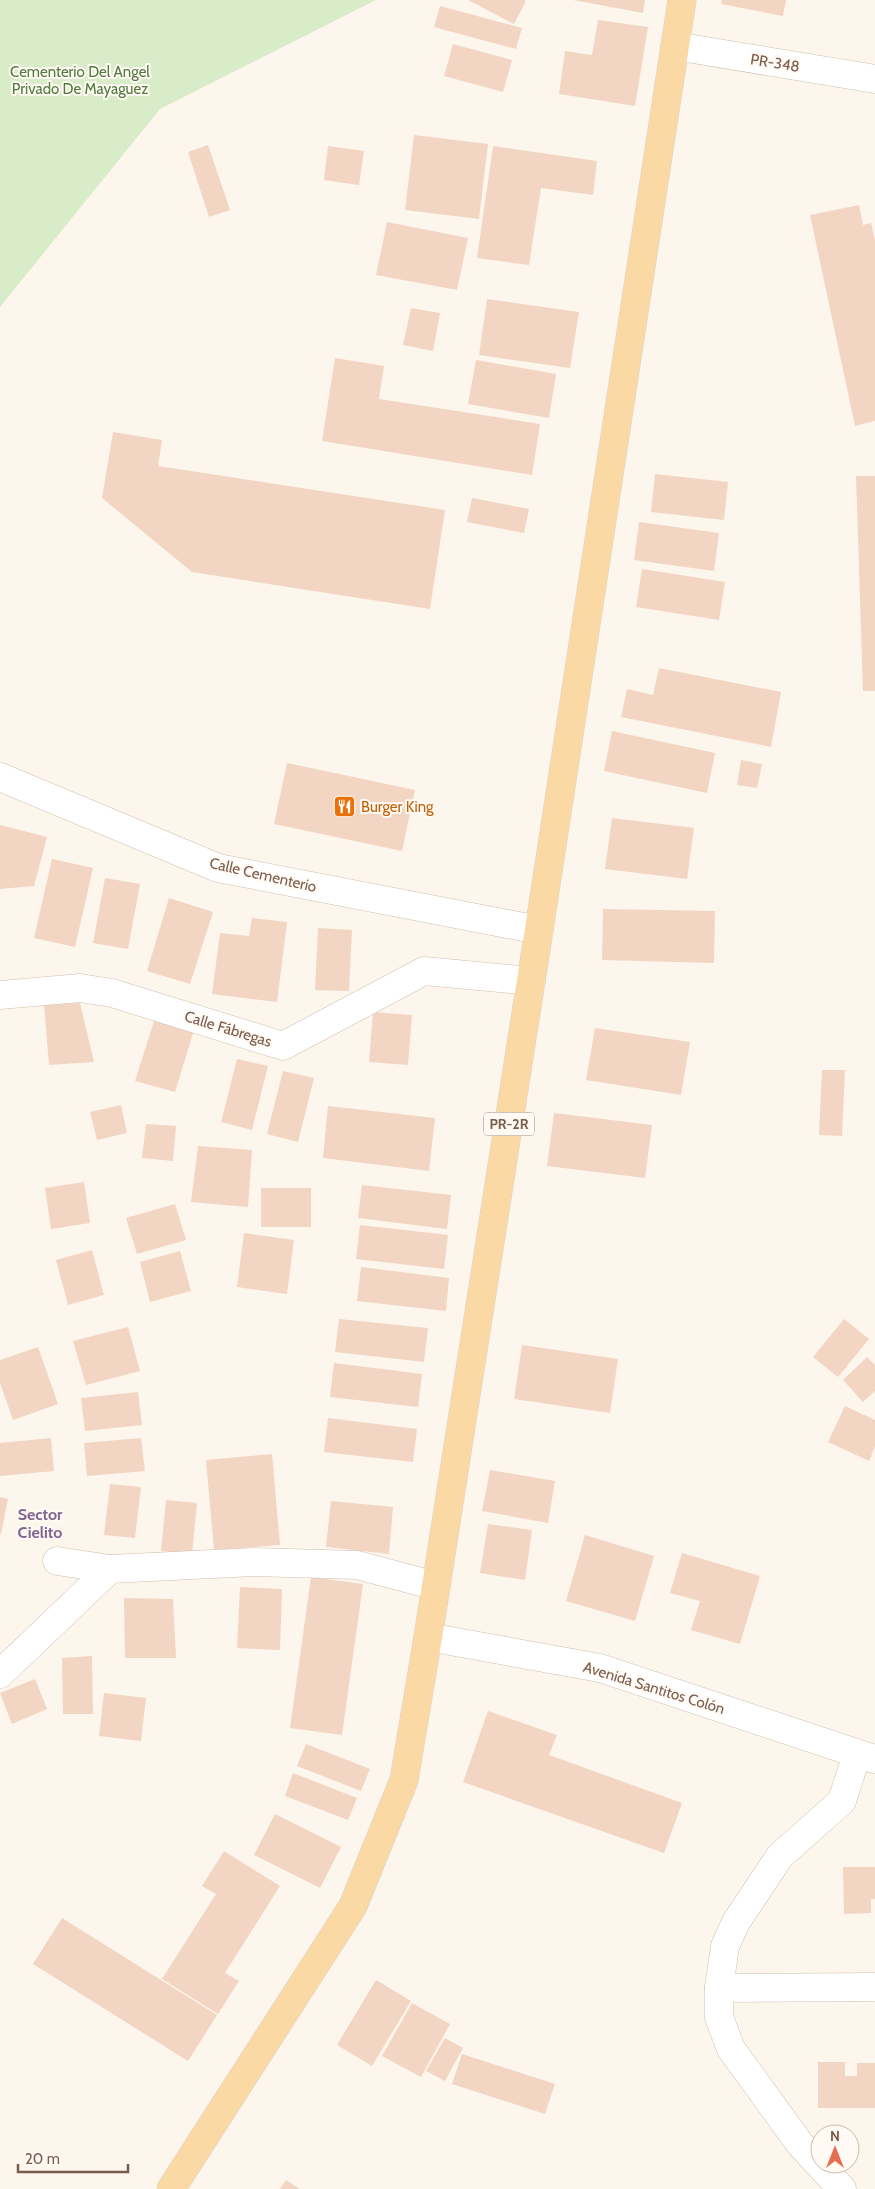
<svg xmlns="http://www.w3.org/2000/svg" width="875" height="2189" viewBox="0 0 875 2189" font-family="Cabin,sans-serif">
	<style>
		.green { fill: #d8ecc9 }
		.building { fill: #f3d5c3 }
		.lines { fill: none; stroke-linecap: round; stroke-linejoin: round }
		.minor-casing { stroke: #d1beb0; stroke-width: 29 }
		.major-casing { stroke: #dad1cd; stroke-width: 29 }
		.minor { stroke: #fff; stroke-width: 28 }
		.major { stroke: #fbd9a5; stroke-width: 28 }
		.labels { text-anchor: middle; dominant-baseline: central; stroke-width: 4; stroke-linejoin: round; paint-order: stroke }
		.shield { fill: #fffaf3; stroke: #a28b7f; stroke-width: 1 }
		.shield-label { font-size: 14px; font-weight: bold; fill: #7a5c4d }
		.street-label { font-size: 15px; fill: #7a5c4d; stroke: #fffaf3 }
		.park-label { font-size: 15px; fill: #537a41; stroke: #fffaf3 }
		.food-label { font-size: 15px; fill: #c56008; stroke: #fffaf3; text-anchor: start }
		.neighbourhood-label { font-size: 16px; font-weight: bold; fill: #846695; stroke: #fffaf3 }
	</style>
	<rect width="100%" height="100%" fill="#fdf6ec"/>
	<polygon class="green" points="0,0 376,0 160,109 0,307"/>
	<g class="building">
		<polygon points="468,0 524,0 526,1 514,24"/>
		<polygon points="573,0 645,0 643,13"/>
		<polygon points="722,0 786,0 783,16 721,4"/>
		<polygon points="440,6 522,28 516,49 434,27"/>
		<polygon points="598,20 648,27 635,106 559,94 565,51 592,55"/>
		<polygon points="453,44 512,60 503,92 444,76"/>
		<polygon points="414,135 488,144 479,219 405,210"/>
		<polygon points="208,145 230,210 209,217 188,152"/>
		<polygon points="328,146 364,151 359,185 324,180"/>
		<polygon points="493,146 597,161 593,195 541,188 529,265 477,258"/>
		<polygon points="859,205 863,225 871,223 875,240 875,421 855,426 810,215"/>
		<polygon points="387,222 468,238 457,290 376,275"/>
		<polygon points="487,299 579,312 570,368 479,355"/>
		<polygon points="411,308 440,313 433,351 403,345"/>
		<polygon points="335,358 384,366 379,399 540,424 532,475 322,441"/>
		<polygon points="476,360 556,374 549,418 468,404"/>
		<polygon points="113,432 162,440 158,466 445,510 430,609 192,572 102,498"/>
		<polygon points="655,474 728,482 724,520 651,512"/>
		<polygon points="856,476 875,476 875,691 863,691"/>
		<polygon points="472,498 529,509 524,533 467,522"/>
		<polygon points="639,522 719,533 714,571 634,560"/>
		<polygon points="642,569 725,582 719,620 636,607"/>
		<polygon points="659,668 781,692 771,747 621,717 627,689 653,695"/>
		<polygon points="612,731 715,753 707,793 604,771"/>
		<polygon points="741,760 762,764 757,788 737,785"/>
		<polygon points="287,763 415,790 402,851 274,824"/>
		<polygon points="612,818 694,828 687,879 605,869"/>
		<polygon points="0,825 47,837 34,886 0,889"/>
		<polygon points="52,859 93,868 75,947 34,938"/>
		<polygon points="105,878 140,884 128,949 93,943"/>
		<polygon points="169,898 213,912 190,984 147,971"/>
		<polygon points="603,909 715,911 714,963 602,960"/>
		<polygon points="252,918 287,922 277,1002 212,994 220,933 249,936"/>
		<polygon points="318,928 352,930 349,991 315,990"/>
		<polygon points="80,1003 94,1062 49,1065 44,1005"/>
		<polygon points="373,1012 412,1015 408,1065 369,1062"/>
		<polygon points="155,1018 194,1030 175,1092 135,1081"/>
		<polygon points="595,1028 690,1042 681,1095 586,1080"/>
		<polygon points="237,1059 268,1066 252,1130 221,1122"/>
		<polygon points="822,1070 845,1070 842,1136 819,1135"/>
		<polygon points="283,1071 314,1078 298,1142 267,1134"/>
		<polygon points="121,1105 127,1133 97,1140 90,1112"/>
		<polygon points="328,1106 435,1118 429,1171 323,1158"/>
		<polygon points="554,1113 652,1125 645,1178 547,1166"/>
		<polygon points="146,1124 176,1126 173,1161 142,1158"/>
		<polygon points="198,1146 252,1150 248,1207 191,1202"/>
		<polygon points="84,1182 90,1223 51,1229 45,1188"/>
		<polygon points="362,1185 451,1195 447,1229 358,1218"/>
		<rect x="261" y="1188" width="50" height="39"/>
		<polygon points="175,1204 186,1240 137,1254 126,1218"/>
		<polygon points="360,1225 448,1235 444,1269 356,1259"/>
		<polygon points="244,1233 294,1240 287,1294 237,1287"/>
		<polygon points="92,1250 104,1295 68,1305 56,1260"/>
		<polygon points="180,1251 191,1291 150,1302 140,1262"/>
		<polygon points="361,1267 449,1278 446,1311 357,1301"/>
		<polygon points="339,1319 428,1328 424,1362 335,1352"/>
		<polygon points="844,1319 869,1339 838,1377 813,1357"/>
		<polygon points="128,1327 140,1371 86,1385 73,1341"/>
		<polygon points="522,1345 618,1359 610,1413 514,1399"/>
		<polygon points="38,1347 58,1404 13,1420 0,1383 0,1360"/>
		<polygon points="867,1357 875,1365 875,1391 863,1402 843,1380"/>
		<polygon points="334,1363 422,1374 418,1407 330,1397"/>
		<polygon points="138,1392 142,1425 85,1431 81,1398"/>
		<polygon points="845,1406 875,1420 875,1447 869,1461 828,1442"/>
		<polygon points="328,1418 417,1429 413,1462 324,1452"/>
		<polygon points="51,1438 54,1471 0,1476 0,1443"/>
		<polygon points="141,1438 145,1471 87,1476 84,1443"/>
		<polygon points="272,1454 280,1545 214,1550 206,1460"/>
		<polygon points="490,1470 555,1481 548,1523 482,1511"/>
		<polygon points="110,1484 141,1487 135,1538 104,1535"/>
		<polygon points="0,1497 8,1499 1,1534 0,1534"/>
		<polygon points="166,1500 197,1503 192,1554 161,1551"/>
		<polygon points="331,1501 393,1507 389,1554 326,1547"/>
		<polygon points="488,1524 532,1530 525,1580 480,1573"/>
		<polygon points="585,1535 654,1556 635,1621 566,1601"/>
		<polygon points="682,1553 760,1576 740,1644 691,1630 700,1601 670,1593"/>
		<polygon points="311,1577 363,1584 342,1735 290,1728"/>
		<polygon points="240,1587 282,1589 280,1650 237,1648"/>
		<polygon points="124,1598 173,1599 176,1658 125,1658"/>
		<polygon points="92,1656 93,1714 63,1714 62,1658"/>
		<polygon points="35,1679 47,1709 12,1724 0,1693"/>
		<polygon points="104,1693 146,1698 141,1741 99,1736"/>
		<polygon points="488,1711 557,1735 549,1755 682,1803 664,1853 463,1782"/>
		<polygon points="306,1744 370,1769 361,1791 297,1766"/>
		<polygon points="293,1773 357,1798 348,1820 285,1796"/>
		<polygon points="275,1814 341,1847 320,1888 254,1855"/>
		<polygon points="224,1851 280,1886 225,1973 239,1981 218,2014 162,1979 216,1894 202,1886"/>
		<polygon points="843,1867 875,1867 875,1899 871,1899 871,1913 844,1914"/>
		<polygon points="62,1918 217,2015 188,2061 33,1964"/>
		<polygon points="376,1980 411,2001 372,2066 337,2045"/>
		<polygon points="412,2003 450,2024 421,2077 382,2056"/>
		<polygon points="445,2038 463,2048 445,2081 426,2071"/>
		<polygon points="462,2054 555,2084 545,2114 452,2084"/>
		<polygon points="818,2062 845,2062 845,2076 857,2076 857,2063 875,2063 875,2108 818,2108"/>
		<polygon points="286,2180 300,2189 280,2189"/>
	</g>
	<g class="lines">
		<defs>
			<g id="minor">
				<polyline points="675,46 875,79"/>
				<polyline points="0,777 218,868 539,930"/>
				<polyline points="0,995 80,988 112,993 283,1046 424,971 531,981"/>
				<polyline points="57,1561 110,1569 254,1562 357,1565 436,1586"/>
				<polyline points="428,1637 600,1668 874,1759"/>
				<polyline points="0,1674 110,1569"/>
				<polyline points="719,1988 875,1987"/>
				<polyline points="842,2189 800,2144 731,2049 719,2017 719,1988 725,1946 736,1922 780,1856 842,1801 857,1754"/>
			</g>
			<polyline id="major" points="171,2189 353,1906 404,1780 428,1637 539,930 682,0"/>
		</defs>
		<use href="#minor" class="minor-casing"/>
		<use href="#major" class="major-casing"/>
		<use href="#minor" class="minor"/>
		<use href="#major" class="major"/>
	</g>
	<defs>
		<symbol id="restaurant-square" viewBox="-11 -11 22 22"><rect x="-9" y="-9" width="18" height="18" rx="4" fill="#e8710a" stroke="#fffaf3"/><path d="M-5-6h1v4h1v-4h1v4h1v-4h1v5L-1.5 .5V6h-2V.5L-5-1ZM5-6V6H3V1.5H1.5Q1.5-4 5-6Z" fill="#fff"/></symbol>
	</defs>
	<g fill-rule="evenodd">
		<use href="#restaurant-square" x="332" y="794" width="25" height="25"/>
	</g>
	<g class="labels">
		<rect class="shield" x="484" y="1112.5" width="50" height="23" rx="4"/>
		<g class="shield-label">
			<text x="509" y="1124">PR-2R</text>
		</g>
		<g class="street-label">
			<text transform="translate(775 63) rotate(9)">PR-348</text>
			<text transform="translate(263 875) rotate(13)">Calle Cementerio</text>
			<text transform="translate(228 1029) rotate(17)">Calle Fábregas</text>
			<text transform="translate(654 1688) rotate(17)">Avenida Santitos Colón</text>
		</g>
		<g class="park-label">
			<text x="80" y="72">Cementerio Del Angel<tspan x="80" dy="17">Privado De Mayaguez</tspan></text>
		</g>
		<g class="food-label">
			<text x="361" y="807">Burger King</text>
		</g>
		<g class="neighbourhood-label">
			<text x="40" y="1514">Sector<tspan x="40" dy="18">Cielito</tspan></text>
		</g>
	</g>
	<g transform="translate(835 2149)"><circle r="24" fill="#fffaf3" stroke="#cabbb1"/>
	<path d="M0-4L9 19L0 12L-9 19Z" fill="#e76f51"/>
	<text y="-8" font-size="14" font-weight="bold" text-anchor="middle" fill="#7a5c4d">N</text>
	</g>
	<path d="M18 2164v8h110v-8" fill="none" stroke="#7a5c4d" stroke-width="2.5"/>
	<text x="25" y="2164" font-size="15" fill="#7a5c4d" stroke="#fffaf3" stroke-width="4" paint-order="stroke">20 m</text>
</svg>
